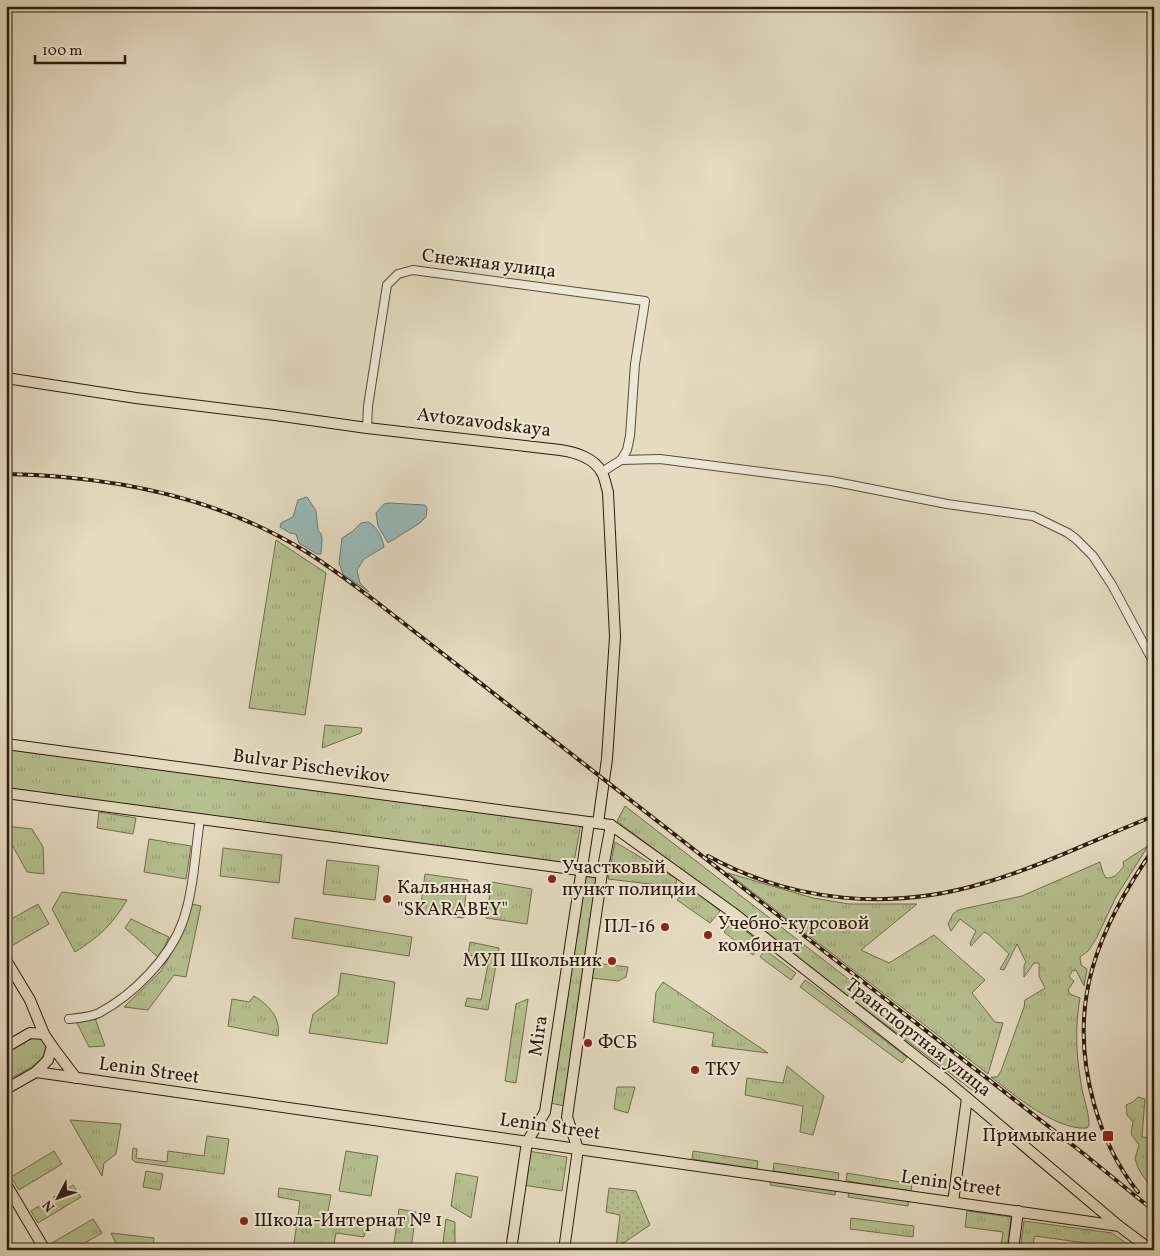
<svg xmlns="http://www.w3.org/2000/svg" width="1160" height="1256" viewBox="0 0 1160 1256" font-family="Vollkorn,serif">
	<style>
		.grass { fill: url(#grass-tufts); stroke: #726d4e }
		.forest { fill: url(#forest-firs); stroke: #726d4e }
		.park { fill: url(#park-dots); stroke: #726d4e }
		.water { fill: #97bab9; stroke: #6d7a73 }
		.lines { fill: none; stroke-linecap: round; stroke-linejoin: round }
		.minor-casing { stroke: #5b4a38; stroke-width: 10 }
		.major-casing { stroke: #2d1a0a; stroke-width: 12 }
		.minor { stroke: #ede8d6; stroke-width: 8 }
		.major { stroke: #e4dbc0; stroke-width: 10 }
		.rail-casing { stroke: #2d1a0a; stroke-width: 4 }
		.rail { stroke: #ede8d6; stroke-width: 2; stroke-dasharray: 5.5; stroke-linecap: butt }
		.poi-dot { fill: #8f2418; stroke: #ede8d6; stroke-width: 2 }
		.labels { text-anchor: middle; dominant-baseline: central; stroke-width: 4; stroke-linejoin: round; paint-order: stroke }
		.street-label { font-size: 19px; fill: #2d1a0a; stroke: #ede8d6 }
		.poi-label { font-size: 19px; fill: #2d1a0a; stroke: #ede8d6; text-anchor: start }
	</style>
	<defs>
		<pattern id="grass-tufts" width="24" height="20" patternUnits="userSpaceOnUse" patternTransform="scale(1.25)"><rect width="24" height="20" fill="#b6c091"/><path d="M3 7l-1-3M5 7V3M7 7l1-3M15 17l-1-3M17 17v-4M19 17l1-3" fill="none" stroke="#9da47c"/></pattern>
		<pattern id="forest-firs" width="22" height="20" patternUnits="userSpaceOnUse" patternTransform="scale(1.25)"><rect width="22" height="20" fill="#b6c091"/><path d="M5 1l3.5 6h-7zM16 11l3.5 6h-7z" fill="#9da47c"/></pattern>
		<pattern id="park-dots" width="8" height="8" patternUnits="userSpaceOnUse" patternTransform="scale(1.25)"><rect width="8" height="8" fill="#b6c091"/><path d="M2 2h.1M6 6h.1" fill="none" stroke="#9da47c" stroke-width="1.8" stroke-linecap="round"/></pattern>
	</defs>
	<rect width="100%" height="100%" fill="#e4dbc0"/>
	<filter id="stains"><feTurbulence type="fractalNoise" baseFrequency=".004" numOctaves="4"/><feColorMatrix values="0 0 0 0 .2 0 0 0 0 .09 0 0 0 0 .02 0 0 0 .5 -.17"/></filter>
	<radialGradient id="worn" r=".72"><stop offset=".6" stop-color="#630" stop-opacity="0"/><stop offset="1" stop-color="#630" stop-opacity=".3"/></radialGradient>
	<g class="grass">
		<polygon points="276,540 326,573 305,715 249,708"/>
		<polygon points="325,725 362,728 361,733 322,748"/>
		<polygon points="6,749 581,823 573,868 6,790"/>
		<polygon points="625,806 980,1081 972,1090 617,821"/>
		<polygon points="99,812 136,818 133,834 97,828"/>
		<polygon points="6,826 32,829 43,847 44,874 27,872 6,834"/>
		<polygon points="149,839 191,846 186,879 144,872"/>
		<polygon points="615,842 677,879 675,887 608,879"/>
		<path d="M 1148,846 L 1116,897 L 1096,939 L 1088,951 L 1080,957 L 1081,965 L 1087,969 L 1084,986 L 1076,970 L 1072,971 L 1069,977 L 1074,981 L 1068,990 L 1070,994 L 1080,998 C 1075,1026 1076,1055 1081,1083 C 1083,1097 1089,1111 1089,1125 L 1087,1128 C 1057,1131 1014,1095 991,1077 L 997,1077 L 1001,1071 L 1024,1007 L 1025,1000 L 1045,988 L 1039,976 L 1039,963 L 1034,963 L 1024,977 L 1024,965 L 1026,962 L 1017,944 L 1004,970 L 1000,969 L 1009,954 L 988,934 L 984,932 L 971,946 L 970,943 L 976,931 L 960,919 L 951,931 L 948,924 L 953,914 L 958,910 L 1022,896 L 1100,862 L 1103,873 L 1106,878 C 1115,879 1119,872 1124,866 L 1123,862 Z"/>
		<polygon points="223,848 282,855 279,883 220,876"/>
		<polygon points="327,860 379,866 375,900 323,894"/>
		<polygon points="728,873 813,898 849,904 917,904 861,950 889,963 934,935 985,980 972,993 995,1022 1003,1023 988,1074"/>
		<polygon points="425,874 468,880 463,918 420,912"/>
		<polygon points="584,875 599,877 565,1106 550,1103"/>
		<polygon points="492,882 532,889 527,924 486,918"/>
		<polygon points="690,887 720,911 710,923 677,900"/>
		<path d="M 62,892 L 127,900 C 112,925 99,937 75,952 L 52,909 Z"/>
		<polygon points="38,904 49,924 10,947 6,941 6,922"/>
		<polygon points="192,904 201,906 186,977 174,975 148,1010 124,1007 161,971 171,954"/>
		<polygon points="295,918 412,937 409,956 292,938"/>
		<polygon points="131,919 169,937 159,958 125,928"/>
		<polygon points="733,921 762,944 753,955 724,932"/>
		<polygon points="470,942 499,948 488,1010 465,1006 467,998 481,1000 489,959 468,955"/>
		<polygon points="765,950 796,973 791,980 760,957"/>
		<polygon points="594,963 628,967 626,977 618,981 592,978"/>
		<polygon points="341,973 395,982 387,1044 309,1033 313,1014 338,995"/>
		<polygon points="805,980 907,1057 902,1063 800,987"/>
		<polygon points="663,982 768,1053 712,1046 714,1033 653,1022 656,992"/>
		<path d="M 254,996 C 269,1005 281,1018 278,1036 L 228,1026 L 232,999 L 249,1002 Z"/>
		<polygon points="528,999 516,1083 505,1081 516,1004"/>
		<polygon points="95,1018 105,1046 89,1047 77,1023"/>
		<path d="M 34,1038 L 43,1040 L 47,1046 C 45,1064 21,1072 6,1081 L 6,1053 L 26,1041 Z"/>
		<polygon points="787,1066 824,1096 813,1135 800,1132 803,1106 745,1095 747,1078 783,1083"/>
		<polygon points="617,1087 635,1087 628,1113 614,1109"/>
		<polygon points="1138,1097 1145,1099 1142,1137 1154,1138 1154,1192 1139,1170 1135,1159 1139,1145 1131,1134 1133,1122 1127,1115 1126,1105 1133,1102"/>
		<polygon points="70,1120 121,1124 116,1154 104,1163 102,1176"/>
		<polygon points="207,1136 229,1139 224,1174 135,1162 132,1159 133,1148 137,1149 136,1158 167,1162 168,1151 204,1156"/>
		<polygon points="54,1151 62,1164 19,1190 11,1177"/>
		<polygon points="346,1151 378,1156 371,1196 339,1191"/>
		<polygon points="528,1151 567,1157 562,1191 523,1185"/>
		<polygon points="693,1151 758,1161 757,1169 692,1159"/>
		<polygon points="774,1163 839,1173 838,1181 773,1171"/>
		<polygon points="146,1171 163,1174 160,1190 143,1187"/>
		<polygon points="456,1173 478,1177 471,1218 451,1206"/>
		<polygon points="847,1173 912,1184 911,1191 846,1181"/>
		<polygon points="771,1177 836,1188 835,1195 770,1185"/>
		<polygon points="73,1185 81,1197 38,1223 31,1211"/>
		<polygon points="279,1188 331,1195 327,1217 367,1223 364,1237 336,1233 333,1250 293,1250 300,1201 278,1197"/>
		<polygon points="399,1209 416,1212 411,1250 393,1250"/>
		<polygon points="967,1211 1011,1217 1007,1250 995,1250 996,1246 1001,1246 1003,1232 965,1227"/>
		<polygon points="851,1218 914,1226 913,1237 850,1229"/>
		<polygon points="93,1219 102,1233 73,1250 54,1250 50,1244"/>
		<polygon points="446,1219 455,1222 455,1250 442,1250"/>
		<polygon points="1024,1221 1112,1233 1136,1250 1035,1236 1031,1250 1020,1250"/>
		<polygon points="111,1233 154,1238 153,1250 119,1250"/>
	</g>
	<polygon class="forest" points="849,1190 909,1198 908,1206 848,1197"/>
	<polygon class="park" points="609,1188 636,1191 650,1225 616,1248 620,1215 606,1212"/>
	<g class="water">
		<polygon points="307,497 316,511 318,530 321,534 322,539 321,554 317,554 299,543 296,534 290,533 280,527 281,523 293,517 298,500"/>
		<polygon points="389,503 425,505 427,508 426,517 420,523 388,543 378,526 376,513 384,504"/>
		<path d="M 368,522 C 376,525 383,538 384,547 L 364,559 L 357,570 L 360,583 L 369,592 L 343,574 L 339,563 L 342,538 L 353,531 L 361,523 Z"/>
	</g>
	<g class="lines">
		<defs>
			<g id="minor">
				<polyline points="367,428 368,406 387,285 398,274 413,270 645,301 635,364 630,436 627,450 621,460 602,472"/>
				<polyline points="621,460 660,459 831,481 947,504 1033,516 1068,533 1076,539 1093,556 1112,585 1154,663"/>
				<path d="M 69,1019 C 78,1018 91,1017 99,1013 C 133,995 170,958 183,921 C 194,889 195,853 200,819"/>
			</g>
			<g id="major">
				<path d="M 6,378 L 136,398 L 275,415 L 367,428 L 560,450 C 575,452 595,458 602,473 C 605,478 606,486 608,492 L 615,637 L 607,759 L 598,823"/>
				<polyline points="6,744 611,825 732,912 946,1080 1119,1226 1151,1250"/>
				<polyline points="6,793 602,873"/>
				<polyline points="6,960 30,1000 44,1034"/>
				<polyline points="52,1046 76,1078"/>
				<polyline points="6,1047 30,1033 44,1034 52,1046 48,1060 36,1072 6,1089"/>
				<polyline points="36,1072 1119,1226"/>
				<polyline points="6,1184 45,1250"/>
				<polyline points="953,1202 967,1098"/>
				<polyline points="511,1250 527,1142 545,1112 589,822"/>
				<polyline points="564,1250 578,1149 567,1117 602,873 611,825"/>
				<polyline points="1013,1250 1018,1211"/>
			</g>
		</defs>
		<use href="#minor" class="minor-casing"/>
		<use href="#major" class="major-casing"/>
		<use href="#minor" class="minor"/>
		<use href="#major" class="major"/>
		<defs>
			<g id="rail">
				<path d="M 6,474 C 111,476 215,496 305,551 C 329,566 351,583 374,600 L 1084,1154 L 1154,1211"/>
				<path d="M 708,856 C 794,903 891,911 984,883 C 1042,866 1098,838 1154,816"/>
				<path d="M 1138,1192 C 1117,1166 1103,1136 1094,1104 C 1066,1003 1097,931 1154,848"/>
			</g>
		</defs>
		<use href="#rail" class="rail-casing"/>
		<use href="#rail" class="rail"/>
	</g>
	<g class="poi-dot">
		<circle cx="552" cy="879" r="5"/>
		<circle cx="387" cy="899" r="5"/>
		<circle cx="665" cy="927" r="5"/>
		<circle cx="708" cy="935" r="5"/>
		<circle cx="612" cy="961" r="5"/>
		<circle cx="588" cy="1043" r="5"/>
		<circle cx="695" cy="1070" r="5"/>
		<rect x="1102" y="1130" width="12" height="12" rx="2.5"/>
		<circle cx="244" cy="1221" r="5"/>
	</g>
	<g class="labels">
		<g class="street-label">
			<text transform="translate(489 264) rotate(7)">Снежная улица</text>
			<text transform="translate(484 423) rotate(7)">Avtozavodskaya</text>
			<text transform="translate(311 767) rotate(8)">Bulvar Pischevikov</text>
			<text transform="translate(539 1036) rotate(-82)">Mira</text>
			<text transform="translate(918 1038) rotate(38)">Транспортная улица</text>
			<text transform="translate(149 1071) rotate(8)">Lenin Street</text>
			<text transform="translate(550 1127) rotate(8)">Lenin Street</text>
			<text transform="translate(951 1184) rotate(8)">Lenin Street</text>
		</g>
		<g class="poi-label">
			<text x="562" y="868">Участковый<tspan x="562" dy="22">пункт полиции</tspan></text>
			<text x="397" y="888">Кальянная<tspan x="397" dy="22">"SKARABEY"</tspan></text>
			<text x="718" y="924">Учебно-курсовой<tspan x="718" dy="22">комбинат</tspan></text>
			<text x="655" y="927" text-anchor="end">ПЛ-16</text>
			<text x="602" y="961" text-anchor="end">МУП Школьник</text>
			<text x="598" y="1043">ФСБ</text>
			<text x="705" y="1070">ТКУ</text>
			<text x="1097" y="1136" text-anchor="end">Примыкание</text>
			<text x="254" y="1221">Школа-Интернат № 1</text>
		</g>
	</g>
	<rect width="1160" height="1256" fill="none" stroke="#e4dbc0" stroke-width="25"/>
	<rect x="8" y="8" width="1145" height="1241" fill="none" stroke="#2d1a0a" stroke-width="2.5"/>
	<rect x="12" y="12" width="1135" height="1231" fill="none" stroke="#2d1a0a"/>
	<g transform="translate(58 1198) rotate(229)" stroke="#ede8d6" stroke-width="4" paint-order="stroke">
	<path d="M0-4L9 19L0 12L-9 19Z" fill="#2d1a0a"/>
	<text y="-8" font-size="14" font-weight="bold" text-anchor="middle" fill="#2d1a0a">N</text>
	</g>
	<path d="M35 55v8h90v-8" fill="none" stroke="#2d1a0a" stroke-width="2.5"/>
	<text x="42" y="55" font-size="15" fill="#2d1a0a" stroke="#ede8d6" stroke-width="4" paint-order="stroke">100 m</text>
	<rect width="100%" height="100%" filter="url(#stains)"/>
	<rect width="100%" height="100%" fill="url(#worn)"/>
</svg>
